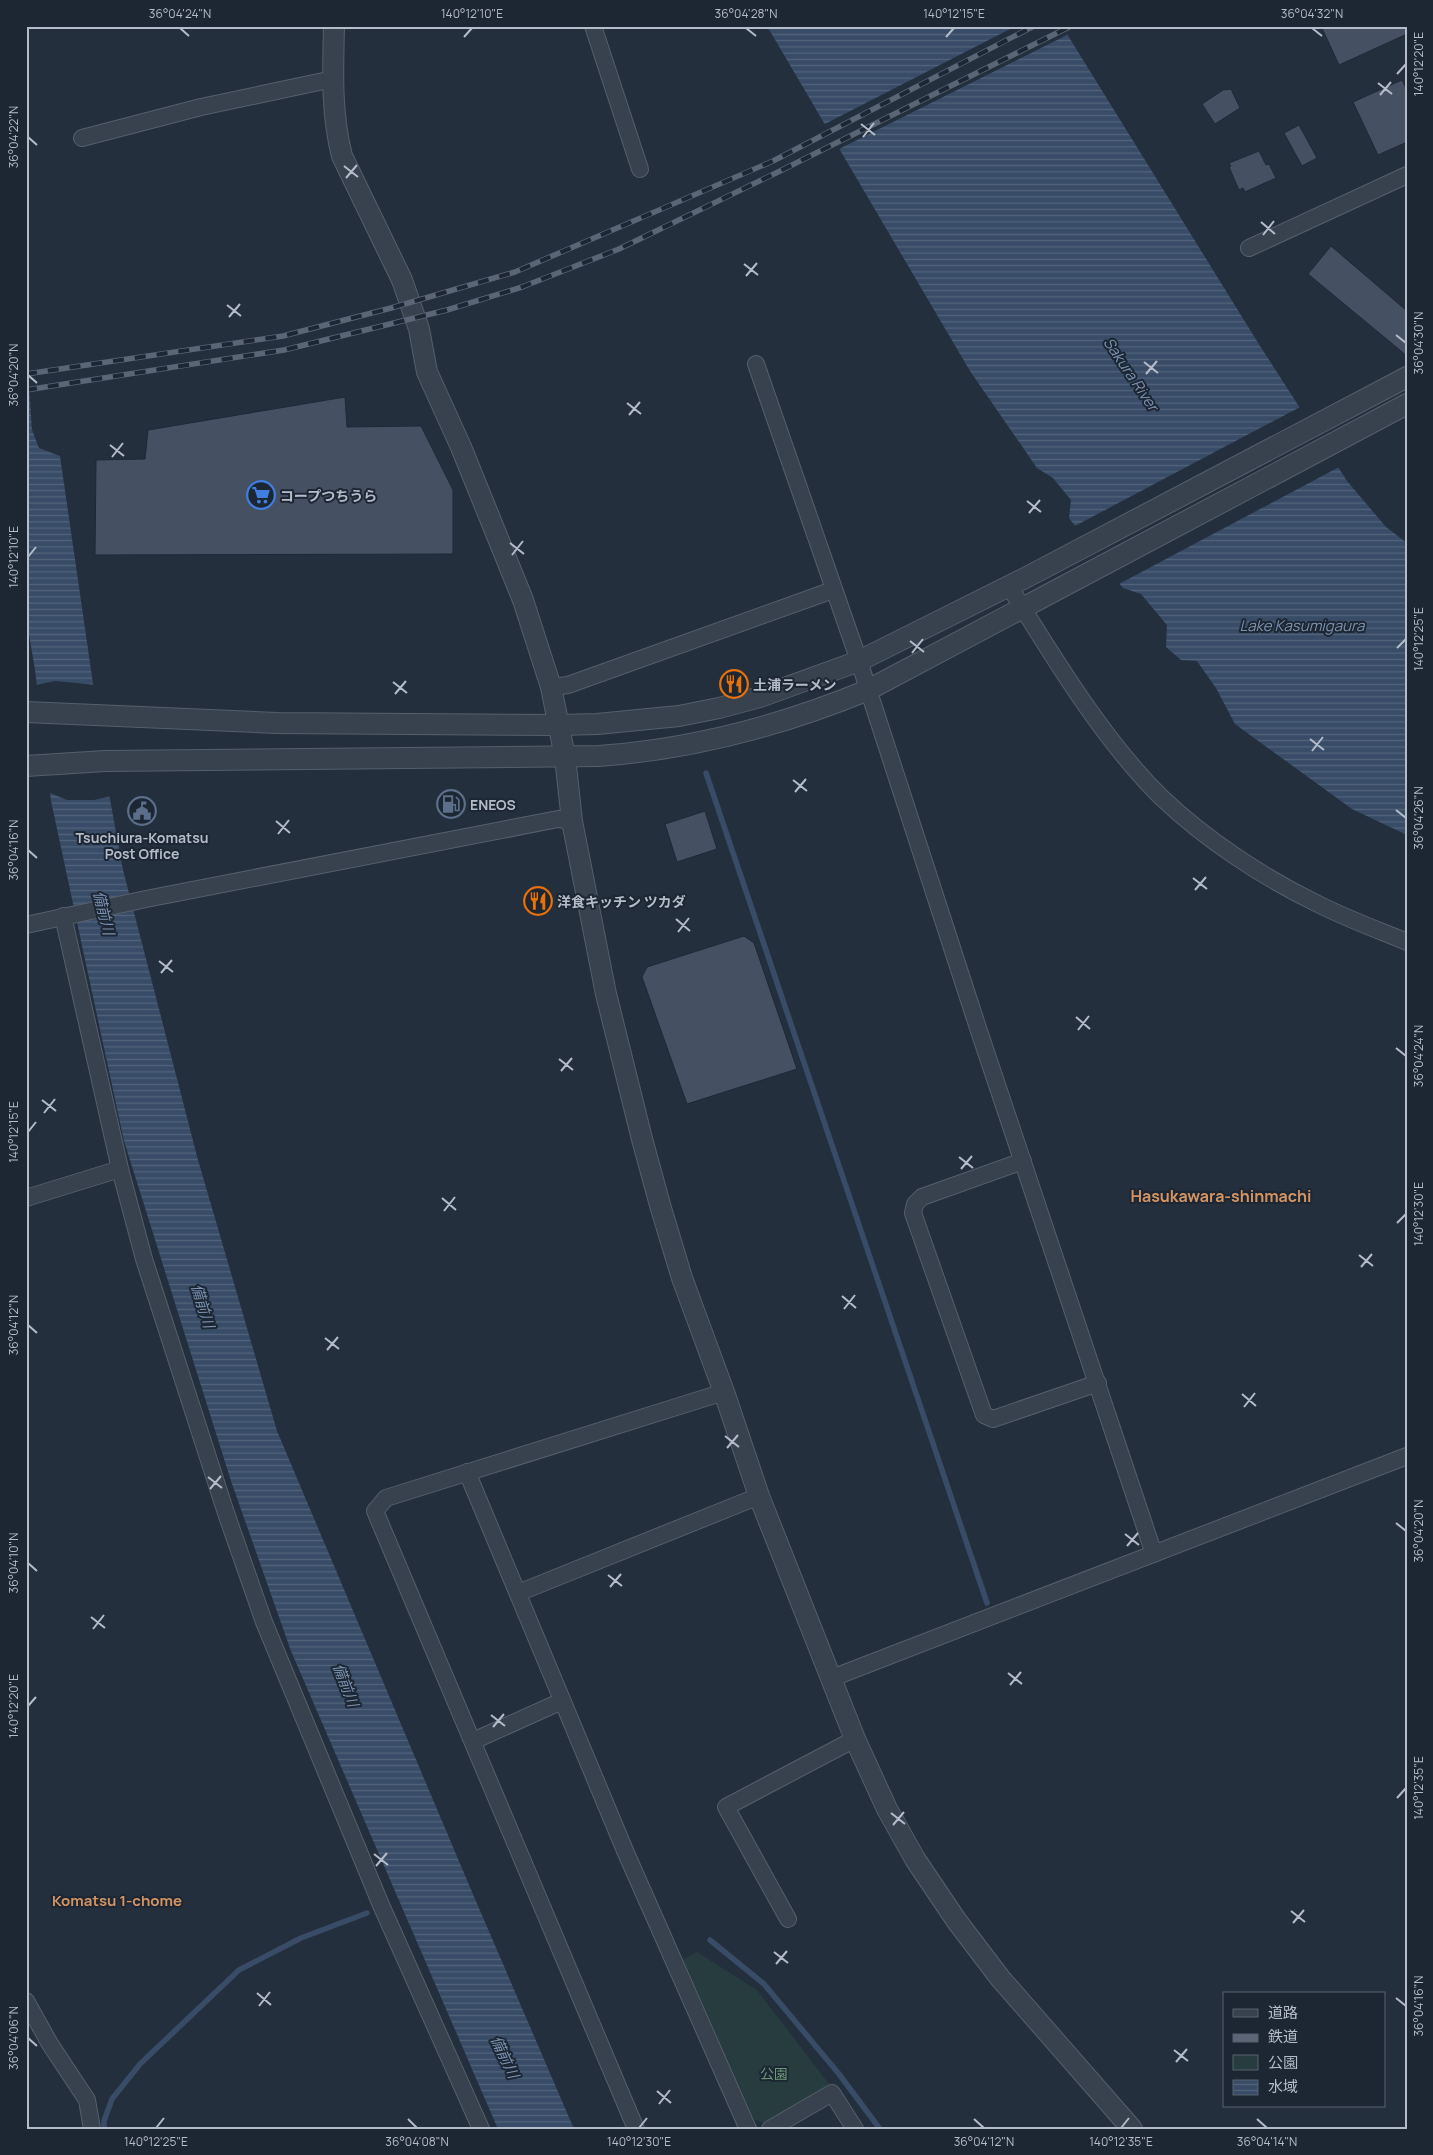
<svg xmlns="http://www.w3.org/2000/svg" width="1433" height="2155" viewBox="0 0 1433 2155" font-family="Manrope,'Noto Sans JP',sans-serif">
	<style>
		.green { fill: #263c3f }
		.water { fill: url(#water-rules) }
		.pier { fill: #242f3e }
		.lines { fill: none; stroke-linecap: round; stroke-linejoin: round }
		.stream { stroke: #394c67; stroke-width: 5.5 }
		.building { fill: #455162; stroke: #1f2835 }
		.minor-casing { stroke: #565f6c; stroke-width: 18 }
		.tertiary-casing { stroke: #565f6c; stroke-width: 22 }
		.minor { stroke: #38414e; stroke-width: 16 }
		.tertiary { stroke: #38414e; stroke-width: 20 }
		.rail-casing { stroke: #5a6575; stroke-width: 5.5 }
		.rail { stroke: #1d2633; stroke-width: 4; stroke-dasharray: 11; stroke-linecap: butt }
		.ticks { fill: none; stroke: #b4bcc9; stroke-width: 2 }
		.labels { text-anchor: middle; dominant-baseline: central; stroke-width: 4; stroke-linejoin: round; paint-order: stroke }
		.poi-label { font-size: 14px; font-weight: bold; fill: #b4bcc9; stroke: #1d2633; text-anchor: start }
		.park-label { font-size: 14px; fill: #6b9a76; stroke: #1d2633 }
		.water-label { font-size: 15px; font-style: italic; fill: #7c92b1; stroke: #1d2633 }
		.neighbourhood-label { font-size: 15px; font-weight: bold; fill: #d59563; stroke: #1d2633 }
		.quarter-label { font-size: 16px; font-weight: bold; fill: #d59563; stroke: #1d2633 }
		.neatline { fill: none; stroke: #b4bcc9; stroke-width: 2 }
		.ticks-label { font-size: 12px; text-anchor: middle; fill: #b4bcc9 }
	</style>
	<defs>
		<pattern id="water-rules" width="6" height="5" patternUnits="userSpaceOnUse" patternTransform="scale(1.25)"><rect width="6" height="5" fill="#394c67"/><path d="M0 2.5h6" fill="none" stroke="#53647b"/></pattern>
	</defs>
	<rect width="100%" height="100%" fill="#242f3e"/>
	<polygon class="green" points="697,1952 757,1990 832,2088 763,2123 754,2119 683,1960"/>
	<g class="water">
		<polygon points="767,26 1062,26 1260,346 1347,481 1386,527 1407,543 1407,835 1352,809 1235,724 1216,688 1197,661 1181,660 1166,647 1167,625 1141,594 1123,588 1069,518 1071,500 1053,478 1037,468 970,371"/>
		<polygon points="26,345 32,430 39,448 60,456 109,794 123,870 198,1160 277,1431 472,1892 574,2129 498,2129 291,1651 231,1481 124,1141 51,801 35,670 26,616"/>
	</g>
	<g class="pier">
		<polygon points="1016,26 1065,26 1069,34 837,150 823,125"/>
		<polygon points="1302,406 1341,466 1117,585 1073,527"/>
		<polygon points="55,681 97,685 112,796 94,800 67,800 48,792 35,685"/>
	</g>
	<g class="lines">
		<g class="stream">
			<polyline points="706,773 987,1603"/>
			<polyline points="710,1940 764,1984 839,2074 880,2129"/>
			<polyline points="104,2129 104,2121 112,2099 140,2064 239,1970 301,1938 367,1913"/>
		</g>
	</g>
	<g class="building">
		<polygon points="1321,26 1407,26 1407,34 1339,65"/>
		<polygon points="1402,80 1407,90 1407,142 1378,155 1353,102"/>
		<polygon points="1231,89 1240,108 1215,124 1202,104 1223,90"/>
		<polygon points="1299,125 1317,158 1302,166 1284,133"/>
		<polygon points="1259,151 1266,165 1269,164 1276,178 1245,192 1243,188 1239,190 1229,167 1231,166 1229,163"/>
		<polygon points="1331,246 1407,311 1407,356 1308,274"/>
		<polygon points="345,397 347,427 421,426 453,490 453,554 95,555 96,460 145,459 148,430"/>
		<polygon points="705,811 717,849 677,862 665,824"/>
		<polygon points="744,936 754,943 797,1069 687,1104 642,977 647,967"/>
	</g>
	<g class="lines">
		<defs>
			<g id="minor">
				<polyline points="593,26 640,169"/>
				<polyline points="82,138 201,107 333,79"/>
				<polyline points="1249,248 1407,175"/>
				<polyline points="756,364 859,661 978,1028 1154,1554"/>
				<path d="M 1009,586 C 1052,655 1103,740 1161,797 C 1206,840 1264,878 1320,905 C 1348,919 1378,930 1407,942"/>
				<polyline points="551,687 568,685 833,590"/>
				<polyline points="63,916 120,1169 144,1259 226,1513 264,1622 381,1905 481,2129"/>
				<polyline points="26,925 146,899 558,819 572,821"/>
				<polyline points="1023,1161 922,1197 915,1204 913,1213 984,1415 993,1419 1098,1383"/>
				<polyline points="26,1198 120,1169"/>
				<polyline points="467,1472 626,1853 748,2129"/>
				<polyline points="518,1593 759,1496"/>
				<polyline points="832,1678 1407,1456"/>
				<polyline points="473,1741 562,1701"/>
				<polyline points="788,1919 726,1807 855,1739"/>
				<polyline points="26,2001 50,2044 87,2100 92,2129"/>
				<polyline points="636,2129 375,1511 386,1498 724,1392"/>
				<polyline points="770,2129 832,2093 855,2129"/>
			</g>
			<g id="tertiary">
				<path d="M 334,26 C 333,69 331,114 342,156 L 402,280 L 419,329 L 427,372 L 461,447 L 523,600 L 551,687 L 565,757 L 572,821 L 606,994 L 642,1139 L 660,1205 L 682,1278 L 724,1392 L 759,1496 L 855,1739 L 887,1809 L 915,1859 L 956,1920 L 1000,1978 L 1132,2129"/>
				<polyline points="26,712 277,723 559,725 597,724 679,716 719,708 760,697 859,661 1027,577 1407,377"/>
				<path d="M 26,766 L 105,761 L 599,756 C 693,749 781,726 868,690 L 1407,404"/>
			</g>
		</defs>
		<use href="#minor" class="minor-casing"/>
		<use href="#tertiary" class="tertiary-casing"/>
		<use href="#minor" class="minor"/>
		<use href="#tertiary" class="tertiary"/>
		<defs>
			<g id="rail">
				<polyline points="26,374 283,336 391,308 515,272 773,161 1034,26"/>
				<polyline points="26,390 284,350 447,310 522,287 619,249 778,172 1071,26"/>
			</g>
		</defs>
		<use href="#rail" class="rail-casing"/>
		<use href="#rail" class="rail"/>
	</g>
	<path class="ticks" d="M 180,28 L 189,36M 746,28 L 756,36M 1312,28 L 1322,36M 464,37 L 472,28M 946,37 L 954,28M 1397,74 L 1406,64M 1378,83 L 1392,94M 1380,95 L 1391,82M 861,124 L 875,135M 28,137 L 37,145M 863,137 L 874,123M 344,166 L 358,177M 346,178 L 357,165M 1261,222 L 1275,234M 1263,235 L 1274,221M 744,264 L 758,275M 746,276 L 757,263M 227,305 L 241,316M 229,317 L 240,304M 1396,335 L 1406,343M 1144,362 L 1158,373M 1146,374 L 1157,361M 28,375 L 37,383M 627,403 L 641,414M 629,415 L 640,402M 110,445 L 124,456M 112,457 L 123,443M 1027,501 L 1041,512M 1029,513 L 1040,500M 510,543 L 524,554M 512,555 L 523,541M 28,557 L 36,547M 910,641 L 924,652M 1397,648 L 1406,639M 912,653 L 923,639M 393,682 L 407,693M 395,694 L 406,681M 1310,739 L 1324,750M 1312,751 L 1323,737M 793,780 L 807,791M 795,792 L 806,779M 1396,810 L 1406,818M 276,821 L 290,833M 278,834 L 289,820M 28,850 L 37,858M 1193,878 L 1207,889M 1195,890 L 1206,877M 676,919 L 690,931M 678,932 L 689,918M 159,961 L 173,972M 161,973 L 172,960M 1076,1017 L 1090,1029M 1078,1030 L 1089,1016M 1396,1048 L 1406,1056M 559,1059 L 573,1070M 561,1071 L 572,1058M 42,1100 L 56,1111M 44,1113 L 55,1099M 28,1132 L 36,1122M 959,1157 L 973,1168M 961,1169 L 972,1156M 442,1198 L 456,1210M 444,1211 L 455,1197M 1397,1223 L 1406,1214M 1359,1255 L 1373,1266M 1361,1267 L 1372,1254M 842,1296 L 856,1308M 844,1309 L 855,1295M 28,1325 L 37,1333M 325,1338 L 339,1349M 327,1350 L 338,1337M 1242,1394 L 1256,1406M 1244,1407 L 1255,1393M 725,1436 L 739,1447M 727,1448 L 738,1435M 208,1477 L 222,1488M 210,1489 L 221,1476M 1396,1523 L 1406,1531M 1125,1534 L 1139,1545M 1127,1546 L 1138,1533M 28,1563 L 37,1571M 608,1575 L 622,1586M 610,1587 L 621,1574M 91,1617 L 105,1628M 93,1629 L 104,1615M 1008,1673 L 1022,1684M 1010,1685 L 1021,1672M 28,1706 L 36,1697M 491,1715 L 505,1726M 493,1727 L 504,1714M 1397,1798 L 1406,1788M 891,1813 L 905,1824M 893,1825 L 904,1812M 374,1854 L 388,1865M 376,1866 L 387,1853M 1291,1911 L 1305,1922M 1293,1923 L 1304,1910M 774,1952 L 788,1963M 776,1964 L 787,1951M 257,1993 L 271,2005M 1396,1998 L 1406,2006M 259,2006 L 270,1992M 28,2038 L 37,2046M 1174,2050 L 1188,2061M 1176,2062 L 1187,2049M 657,2091 L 671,2103M 659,2104 L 670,2090M 408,2119 L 417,2128M 974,2119 L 984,2128M 1257,2119 L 1267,2128M 156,2128 L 164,2118M 639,2128 L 647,2118M 1121,2128 L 1129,2118"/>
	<defs>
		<symbol id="supermarket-ring" viewBox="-11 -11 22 22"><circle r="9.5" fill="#1d2633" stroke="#3f7fe0" stroke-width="1.5"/><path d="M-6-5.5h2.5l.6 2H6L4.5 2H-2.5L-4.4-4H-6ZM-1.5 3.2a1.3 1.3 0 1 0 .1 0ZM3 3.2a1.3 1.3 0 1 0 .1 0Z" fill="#3f7fe0"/></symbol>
		<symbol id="restaurant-ring" viewBox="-11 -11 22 22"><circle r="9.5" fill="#1d2633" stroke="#e8710a" stroke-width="1.5"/><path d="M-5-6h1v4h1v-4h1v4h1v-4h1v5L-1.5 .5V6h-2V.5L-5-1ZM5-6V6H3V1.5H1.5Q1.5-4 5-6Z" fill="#e8710a"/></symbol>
		<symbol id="fuel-ring" viewBox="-11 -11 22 22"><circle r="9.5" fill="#1d2633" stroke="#5c6f8a" stroke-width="1.5"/><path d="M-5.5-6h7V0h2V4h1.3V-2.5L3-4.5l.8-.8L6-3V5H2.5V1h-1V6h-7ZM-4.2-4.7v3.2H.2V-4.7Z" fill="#5c6f8a"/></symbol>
		<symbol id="civic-ring" viewBox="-11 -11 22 22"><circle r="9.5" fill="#1d2633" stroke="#5c6f8a" stroke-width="1.5"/><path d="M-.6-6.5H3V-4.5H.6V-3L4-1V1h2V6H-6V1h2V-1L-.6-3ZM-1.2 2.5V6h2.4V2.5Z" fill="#5c6f8a"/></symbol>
	</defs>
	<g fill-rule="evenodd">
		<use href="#supermarket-ring" x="245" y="479" width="32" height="32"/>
		<use href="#restaurant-ring" x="718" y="668" width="32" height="32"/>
		<use href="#fuel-ring" x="435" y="788" width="32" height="32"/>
		<use href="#civic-ring" x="126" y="795" width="32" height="32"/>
		<use href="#restaurant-ring" x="522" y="885" width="32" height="32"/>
	</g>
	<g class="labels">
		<g class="poi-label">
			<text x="280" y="495">コープつちうら</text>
			<text x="753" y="684">土浦ラーメン</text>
			<text x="470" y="804">ENEOS</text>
			<text x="142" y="837" text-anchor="middle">Tsuchiura-Komatsu<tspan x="142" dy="16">Post Office</tspan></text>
			<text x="557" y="901">洋食キッチン ツカダ</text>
		</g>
		<g class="park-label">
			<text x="774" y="2073">公園</text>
		</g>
		<g class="water-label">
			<text transform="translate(1131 374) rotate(56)">Sakura River</text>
			<text x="1302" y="625">Lake Kasumigaura</text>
			<text transform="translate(104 913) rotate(76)">備前川</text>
			<text transform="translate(203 1306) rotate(73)">備前川</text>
			<text transform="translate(346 1685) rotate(69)">備前川</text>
			<text transform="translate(505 2057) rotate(65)">備前川</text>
		</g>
		<g class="neighbourhood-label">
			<text x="117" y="1900">Komatsu 1-chome</text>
		</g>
		<g class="quarter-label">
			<text x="1221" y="1196">Hasukawara-shinmachi</text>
		</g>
	</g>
	<rect width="1433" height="2155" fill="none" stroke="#1d2633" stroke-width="55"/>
	<rect x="1223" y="1992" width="162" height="115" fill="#1d2633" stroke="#59626f"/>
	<rect x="1233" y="2009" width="25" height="8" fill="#38414e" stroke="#59626f"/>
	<text x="1268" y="2018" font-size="15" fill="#b4bcc9">道路</text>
	<rect x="1233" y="2034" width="25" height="8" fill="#5a6575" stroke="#59626f"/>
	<text x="1268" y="2042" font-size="15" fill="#b4bcc9">鉄道</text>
	<rect x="1233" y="2055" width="25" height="15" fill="#263c3f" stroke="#59626f"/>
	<text x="1268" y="2068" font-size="15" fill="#b4bcc9">公園</text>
	<rect x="1233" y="2080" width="25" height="15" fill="url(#water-rules)" stroke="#59626f"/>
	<text x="1268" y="2092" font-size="15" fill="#b4bcc9">水域</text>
	<rect x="28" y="28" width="1378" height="2100" class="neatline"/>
	<g class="ticks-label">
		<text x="180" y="18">36°04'24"N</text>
		<text x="472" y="18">140°12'10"E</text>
		<text x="746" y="18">36°04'28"N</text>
		<text x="954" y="18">140°12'15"E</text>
		<text x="1312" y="18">36°04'32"N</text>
		<text transform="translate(1419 64) rotate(-90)" y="4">140°12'20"E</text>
		<text transform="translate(14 137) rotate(-90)" y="4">36°04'22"N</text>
		<text transform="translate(1419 343) rotate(-90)" y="4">36°04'30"N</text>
		<text transform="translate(14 375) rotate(-90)" y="4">36°04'20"N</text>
		<text transform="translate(14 557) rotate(-90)" y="4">140°12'10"E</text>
		<text transform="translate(1419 639) rotate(-90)" y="4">140°12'25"E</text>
		<text transform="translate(1419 818) rotate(-90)" y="4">36°04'26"N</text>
		<text transform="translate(14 850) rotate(-90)" y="4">36°04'16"N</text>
		<text transform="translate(1419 1056) rotate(-90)" y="4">36°04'24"N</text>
		<text transform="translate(14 1132) rotate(-90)" y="4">140°12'15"E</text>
		<text transform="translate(1419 1214) rotate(-90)" y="4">140°12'30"E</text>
		<text transform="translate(14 1325) rotate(-90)" y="4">36°04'12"N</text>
		<text transform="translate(1419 1531) rotate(-90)" y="4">36°04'20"N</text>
		<text transform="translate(14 1563) rotate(-90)" y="4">36°04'10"N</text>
		<text transform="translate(14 1706) rotate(-90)" y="4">140°12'20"E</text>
		<text transform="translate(1419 1788) rotate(-90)" y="4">140°12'35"E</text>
		<text transform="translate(1419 2006) rotate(-90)" y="4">36°04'16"N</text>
		<text transform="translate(14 2038) rotate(-90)" y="4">36°04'06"N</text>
		<text x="156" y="2146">140°12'25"E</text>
		<text x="417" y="2146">36°04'08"N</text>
		<text x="639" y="2146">140°12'30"E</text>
		<text x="984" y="2146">36°04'12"N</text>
		<text x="1121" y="2146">140°12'35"E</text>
		<text x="1267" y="2146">36°04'14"N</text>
	</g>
</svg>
